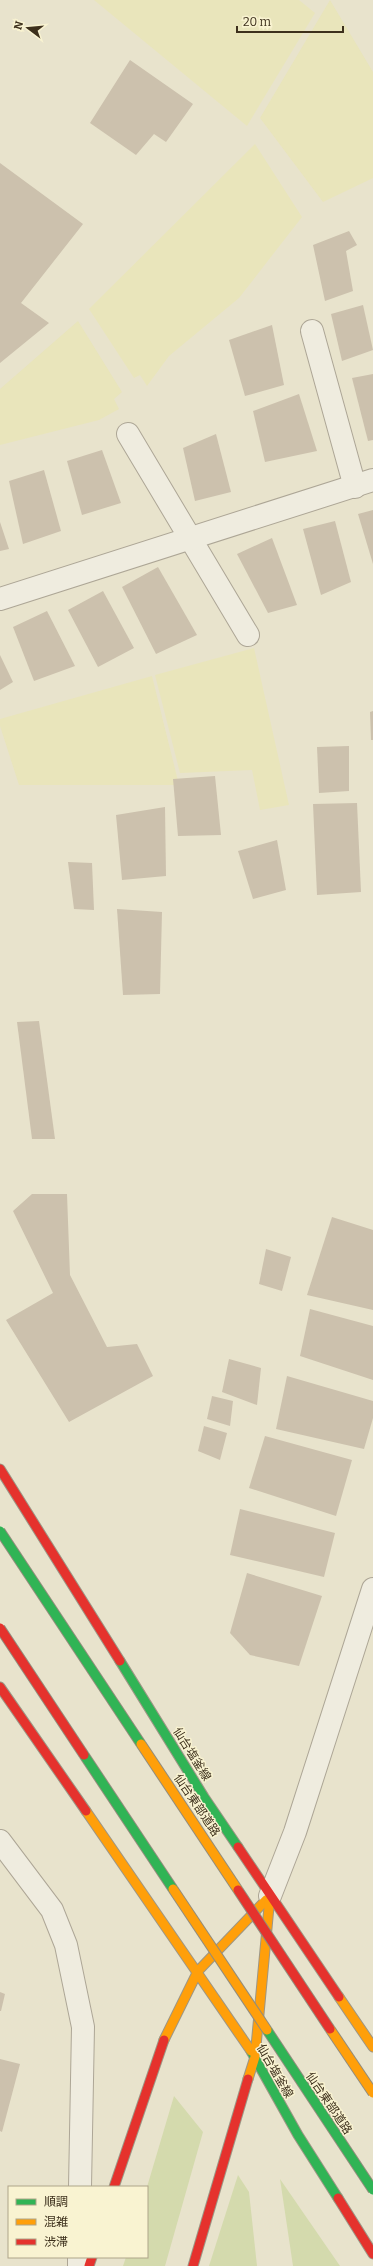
<svg xmlns="http://www.w3.org/2000/svg" width="373" height="2266" viewBox="0 0 373 2266" font-family="Bitter,'Noto Sans JP',serif">
	<style>
		.farmland { fill: #e9e5bb }
		.green { fill: #d4daad }
		.building { fill: #ccc1ad }
		.lines { fill: none; stroke-linecap: round; stroke-linejoin: round }
		.street-casing { stroke: #ada696; stroke-width: 24 }
		.fast-casing { stroke: #9d9685; stroke-width: 11 }
		.slow-casing { stroke: #9d9685; stroke-width: 11 }
		.jam-casing { stroke: #9d9685; stroke-width: 11 }
		.street { stroke: #efecdf; stroke-width: 22 }
		.fast { stroke: #30b455; stroke-width: 9 }
		.slow { stroke: #ff9f0a; stroke-width: 9 }
		.jam { stroke: #e5322d; stroke-width: 9 }
		.fast-bridge-casing { stroke: #928c7c; stroke-width: 11; stroke-linecap: butt }
		.slow-bridge-casing { stroke: #928c7c; stroke-width: 11; stroke-linecap: butt }
		.jam-bridge-casing { stroke: #928c7c; stroke-width: 11; stroke-linecap: butt }
		.fast-bridge { stroke: #30b455; stroke-width: 9 }
		.slow-bridge { stroke: #ff9f0a; stroke-width: 9 }
		.jam-bridge { stroke: #e5322d; stroke-width: 9 }
		.labels { text-anchor: middle; dominant-baseline: central; stroke-width: 3; stroke-linejoin: round; paint-order: stroke }
		.street-label { font-size: 12px; fill: #3d301c; stroke: #f9f3d1 }
	</style>
	<rect width="100%" height="100%" fill="#e8e3cc"/>
	<g class="farmland">
		<polygon points="94,0 299,0 315,13 247,126"/>
		<polygon points="330,0 373,72 373,178 323,202 260,118"/>
		<polygon points="255,144 302,217 239,298 169,356 147,386 140,375 134,378 89,309"/>
		<polygon points="78,321 122,392 114,399 119,409 99,420 0,445 0,389"/>
		<polygon points="254,648 289,805 260,810 252,770 180,773 155,675"/>
		<polygon points="152,676 179,785 19,785 0,726 0,719"/>
	</g>
	<g class="green">
		<polygon points="174,2096 203,2132 165,2266 123,2266 126,2257 147,2257 147,2187"/>
		<polygon points="238,2175 249,2192 257,2266 209,2266"/>
		<polygon points="280,2179 340,2266 293,2266"/>
	</g>
	<g class="building">
		<polygon points="130,60 193,104 166,142 154,134 136,155 90,123"/>
		<polygon points="0,163 83,224 21,303 49,323 0,363"/>
		<polygon points="349,231 357,245 346,251 353,291 325,301 313,245"/>
		<polygon points="363,305 373,350 342,361 331,314"/>
		<polygon points="272,325 284,385 245,396 229,340"/>
		<polygon points="373,374 373,440 368,441 352,378"/>
		<polygon points="299,394 317,451 265,462 253,411"/>
		<polygon points="216,434 231,492 195,501 183,448"/>
		<polygon points="102,450 121,503 82,515 67,461"/>
		<polygon points="44,470 61,531 23,544 9,481"/>
		<polygon points="373,510 373,564 358,514"/>
		<polygon points="335,521 351,582 321,595 303,529"/>
		<polygon points="0,522 9,549 0,551"/>
		<polygon points="272,538 297,605 268,613 237,554"/>
		<polygon points="158,567 197,635 156,654 122,587"/>
		<polygon points="103,591 134,648 98,667 68,610"/>
		<polygon points="47,611 75,666 34,681 13,627"/>
		<polygon points="0,655 13,682 0,690"/>
		<polygon points="373,711 373,740 371,740 370,712"/>
		<polygon points="349,746 349,791 319,793 317,747"/>
		<polygon points="215,776 221,835 178,836 173,779"/>
		<polygon points="357,803 361,892 317,895 313,804"/>
		<polygon points="165,807 166,876 122,880 116,815"/>
		<polygon points="277,840 286,890 253,899 238,851"/>
		<polygon points="68,862 92,863 94,910 74,909"/>
		<polygon points="117,909 162,912 160,994 123,995"/>
		<polygon points="39,1021 55,1139 32,1139 17,1022"/>
		<polygon points="32,1194 67,1194 70,1275 107,1347 137,1344 153,1376 69,1422 6,1320 53,1293 13,1211"/>
		<polygon points="332,1217 373,1230 373,1310 307,1295"/>
		<polygon points="266,1249 291,1257 282,1291 259,1284"/>
		<polygon points="310,1309 373,1326 373,1380 300,1356"/>
		<polygon points="229,1359 261,1368 257,1405 222,1392"/>
		<polygon points="287,1376 373,1401 373,1418 364,1449 276,1429"/>
		<polygon points="212,1396 233,1401 230,1426 207,1419"/>
		<polygon points="204,1426 227,1433 220,1460 198,1451"/>
		<polygon points="265,1436 352,1460 336,1516 249,1488"/>
		<polygon points="240,1509 335,1533 324,1577 230,1555"/>
		<polygon points="247,1573 322,1596 299,1666 250,1655 230,1633"/>
		<polygon points="0,1992 5,1994 1,2011 0,2011"/>
		<polygon points="0,2059 20,2064 2,2132 0,2131"/>
	</g>
	<g class="lines">
		<defs>
			<g id="street">
				<polyline points="312,331 355,487"/>
				<polyline points="128,434 248,635"/>
				<polyline points="0,599 373,480"/>
				<polyline points="0,1841 52,1910 66,1945 83,2027 80,2187"/>
				<polyline points="270,1896 295,1832 373,1589"/>
				<polyline points="79,2266 79,2257"/>
			</g>
			<g id="fast">
				<polyline points="120,1661 204,1797 238,1847"/>
				<polyline points="251,2051 298,2135 338,2198"/>
			</g>
			<g id="slow">
				<polyline points="86,1811 251,2051"/>
				<polyline points="339,1997 373,2047"/>
				<polyline points="164,2040 198,1971 266,1900"/>
				<polyline points="248,2079 255,2057 270,1896"/>
			</g>
			<g id="jam">
				<polyline points="0,1469 120,1661"/>
				<polyline points="0,1687 86,1811"/>
				<polyline points="238,1847 339,1997"/>
				<polyline points="114,2187 164,2040"/>
				<polyline points="338,2198 373,2254"/>
				<polyline points="89,2266 92,2257"/>
				<polyline points="193,2266 248,2079"/>
			</g>
		</defs>
		<use href="#street" class="street-casing"/>
		<use href="#fast" class="fast-casing"/>
		<use href="#slow" class="slow-casing"/>
		<use href="#jam" class="jam-casing"/>
		<use href="#street" class="street"/>
		<use href="#fast" class="fast"/>
		<use href="#slow" class="slow"/>
		<use href="#jam" class="jam"/>
		<defs>
			<g id="fast-bridge">
				<polyline points="0,1531 141,1744"/>
				<polyline points="84,1755 173,1889"/>
				<polyline points="267,2030 373,2190"/>
			</g>
			<g id="slow-bridge">
				<polyline points="141,1744 238,1890"/>
				<polyline points="173,1889 267,2030"/>
				<polyline points="330,2029 373,2093"/>
			</g>
			<g id="jam-bridge">
				<polyline points="0,1628 84,1755"/>
				<polyline points="238,1890 330,2029"/>
			</g>
		</defs>
		<use href="#fast-bridge" class="fast-bridge-casing"/>
		<use href="#slow-bridge" class="slow-bridge-casing"/>
		<use href="#jam-bridge" class="jam-bridge-casing"/>
		<use href="#fast-bridge" class="fast-bridge"/>
		<use href="#slow-bridge" class="slow-bridge"/>
		<use href="#jam-bridge" class="jam-bridge"/>
	</g>
	<g class="labels">
		<g class="street-label">
			<text transform="translate(192 1754) rotate(58)">仙台塩釜線</text>
			<text transform="translate(197 1805) rotate(56)">仙台東部道路</text>
			<text transform="translate(275 2071) rotate(60)">仙台塩釜線</text>
			<text transform="translate(329 2103) rotate(56)">仙台東部道路</text>
		</g>
	</g>
	<rect x="8" y="2186" width="140" height="72" fill="#f9f3d1" stroke="#aea589"/>
	<rect x="16" y="2199" width="20" height="6" fill="#30b455" stroke="#aea589"/>
	<text x="44" y="2206" font-size="12" fill="#3d301c">順調</text>
	<rect x="16" y="2219" width="20" height="6" fill="#ff9f0a" stroke="#aea589"/>
	<text x="44" y="2226" font-size="12" fill="#3d301c">混雑</text>
	<rect x="16" y="2239" width="20" height="6" fill="#e5322d" stroke="#aea589"/>
	<text x="44" y="2246" font-size="12" fill="#3d301c">渋滞</text>
	<g transform="translate(28 28) rotate(286)" stroke="#f9f3d1" stroke-width="3" paint-order="stroke">
	<path d="M0-3L7 15L0 10L-7 15Z" fill="#3d301c"/>
	<text y="-6" font-size="11" font-weight="bold" text-anchor="middle" fill="#3d301c">N</text>
	</g>
	<path d="M237 26v6h106v-6" fill="none" stroke="#3d301c" stroke-width="2"/>
	<text x="243" y="26" font-size="12" fill="#3d301c" stroke="#f9f3d1" stroke-width="3" paint-order="stroke">20 m</text>
</svg>
